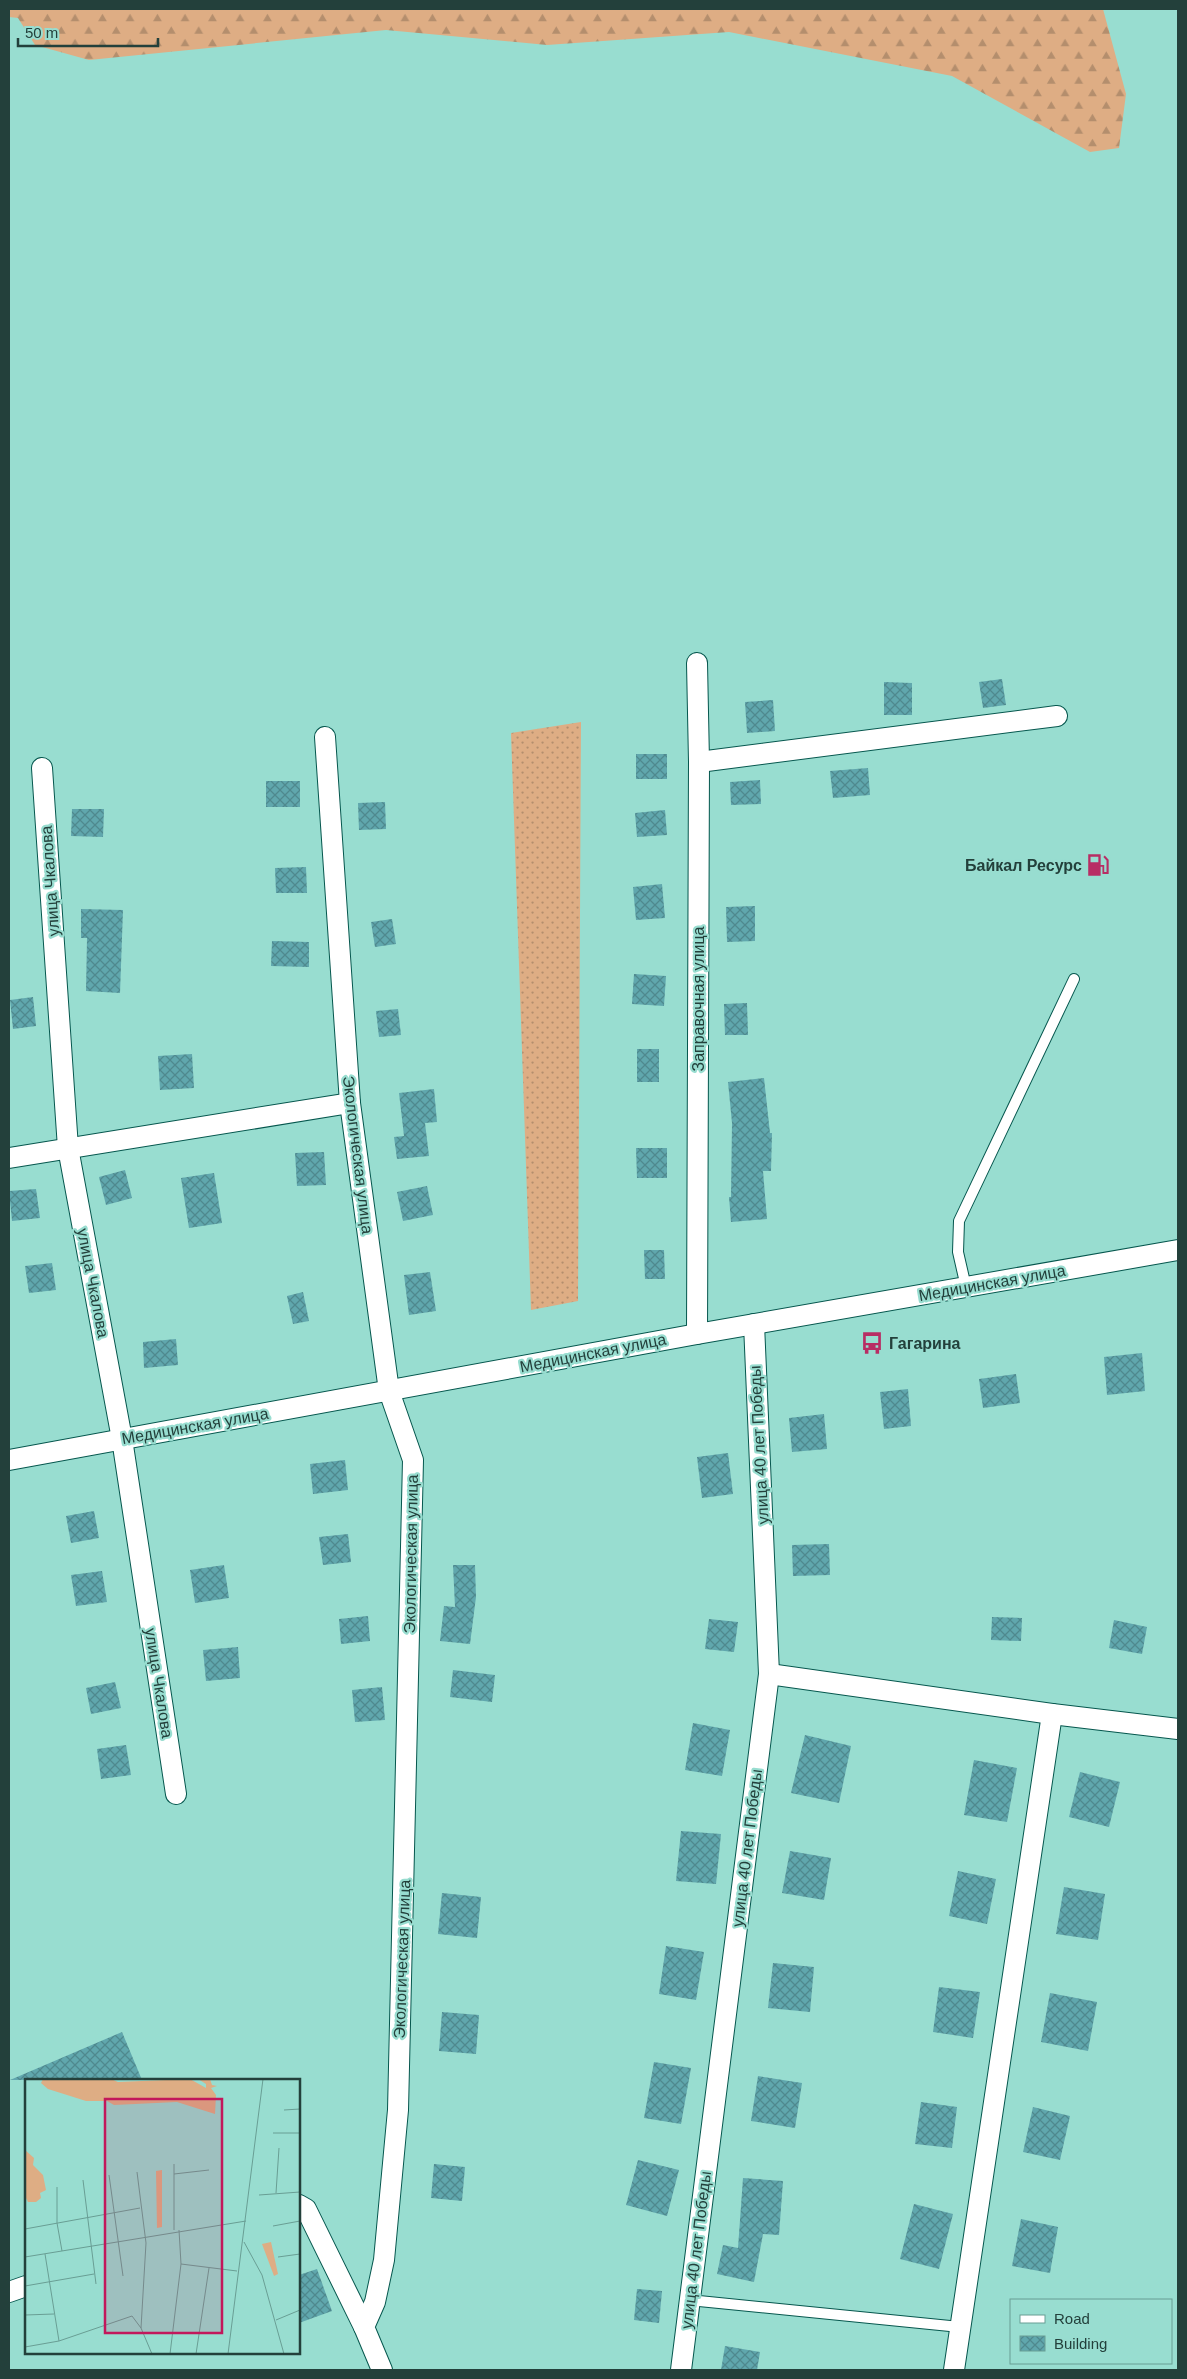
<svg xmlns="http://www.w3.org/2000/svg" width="1187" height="2379" viewBox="0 0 1187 2379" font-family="Arial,sans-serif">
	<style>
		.forest { fill: url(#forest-firs) }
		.garden { fill: url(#garden-dots) }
		.building { fill: url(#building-cross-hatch) }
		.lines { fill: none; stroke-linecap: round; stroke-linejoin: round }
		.lane-casing { stroke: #06574e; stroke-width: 12 }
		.street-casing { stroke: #06574e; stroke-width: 22 }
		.lane { stroke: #fff; stroke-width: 10 }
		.street { stroke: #fff; stroke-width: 20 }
		.labels { text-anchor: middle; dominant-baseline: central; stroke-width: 4.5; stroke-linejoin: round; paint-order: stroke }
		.poi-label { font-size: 16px; font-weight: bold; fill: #23403b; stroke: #98ddd0; text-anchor: end }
		.street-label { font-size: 16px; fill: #23403b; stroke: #98ddd0 }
		.inset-road { fill: none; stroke: #699e94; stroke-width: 1 }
		.view { fill: #c2185b; fill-opacity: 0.15; stroke: #c2185b; stroke-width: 2.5 }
		.inset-edge { fill: none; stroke: #23403b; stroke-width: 2.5 }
	</style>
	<defs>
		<pattern id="forest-firs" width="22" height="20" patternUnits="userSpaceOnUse" patternTransform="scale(1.25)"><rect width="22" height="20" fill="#dead84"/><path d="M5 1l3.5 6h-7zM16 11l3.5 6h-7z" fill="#b48e6d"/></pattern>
		<pattern id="garden-dots" width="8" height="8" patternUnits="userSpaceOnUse" patternTransform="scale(1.25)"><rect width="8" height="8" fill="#dead84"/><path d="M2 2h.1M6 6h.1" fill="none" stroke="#b48e6d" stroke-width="1.8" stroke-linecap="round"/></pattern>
		<pattern id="building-cross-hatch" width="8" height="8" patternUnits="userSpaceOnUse" patternTransform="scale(1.25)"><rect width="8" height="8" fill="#60a7ad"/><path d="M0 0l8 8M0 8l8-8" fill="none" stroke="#4f898e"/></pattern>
	</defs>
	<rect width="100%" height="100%" fill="#98ddd0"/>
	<polygon class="forest" points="9,9 1103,9 1126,94 1119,148 1090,152 952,76 729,32 547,45 386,30 89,60 35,45 18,18 9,17"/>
	<polygon class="garden" points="581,722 578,1301 531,1310 511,733"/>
	<g class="building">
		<polygon points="1002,679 1006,705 983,708 979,682"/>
		<polygon points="884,682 912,683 912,715 884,715"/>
		<polygon points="773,700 775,731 747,733 745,702"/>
		<rect x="636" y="754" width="31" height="25"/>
		<polygon points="868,768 870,795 833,798 830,771"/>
		<polygon points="760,780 761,804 731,805 730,782"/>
		<rect x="266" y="781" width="34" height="26"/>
		<polygon points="385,802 386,829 359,830 358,803"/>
		<polygon points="72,809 104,809 103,837 71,836"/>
		<polygon points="665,810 667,835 637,837 635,813"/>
		<polygon points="306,867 307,893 276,893 275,868"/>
		<polygon points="662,884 665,918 636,920 633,887"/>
		<polygon points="755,906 755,941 727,942 726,907"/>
		<polygon points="81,909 123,910 120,993 86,991 87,938 81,938"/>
		<polygon points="392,919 396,944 375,947 371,922"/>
		<polygon points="272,941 309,942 309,967 271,966"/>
		<polygon points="634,974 666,976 664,1006 632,1004"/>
		<polygon points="33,997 36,1026 13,1029 10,1000"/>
		<polygon points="747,1003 748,1035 725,1035 724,1004"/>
		<polygon points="398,1009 401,1035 379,1037 376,1011"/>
		<rect x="637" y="1049" width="22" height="33"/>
		<polygon points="192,1054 194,1088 160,1090 158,1056"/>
		<polygon points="764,1078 770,1133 772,1133 771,1171 763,1171 767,1219 731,1222 729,1197 731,1197 732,1123 728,1082"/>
		<polygon points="434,1089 437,1122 425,1123 429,1156 397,1159 394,1137 404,1136 399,1093"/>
		<polygon points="636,1148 667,1148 667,1178 637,1178"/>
		<polygon points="324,1152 326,1185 297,1186 295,1153"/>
		<polygon points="125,1170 132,1198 106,1205 99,1177"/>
		<polygon points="214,1173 222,1223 189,1228 181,1178"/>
		<polygon points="427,1186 433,1215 403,1221 397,1192"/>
		<polygon points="36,1189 40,1218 12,1221 9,1191"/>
		<polygon points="644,1250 664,1250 665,1279 645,1279"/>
		<polygon points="52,1263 56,1290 29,1293 25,1266"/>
		<polygon points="430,1272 436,1311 409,1315 404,1275"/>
		<polygon points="303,1292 309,1321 293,1324 287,1296"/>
		<polygon points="176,1339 178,1365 144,1368 143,1342"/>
		<polygon points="1142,1353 1145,1391 1107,1395 1104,1357"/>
		<polygon points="1016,1374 1020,1403 983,1408 979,1379"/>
		<polygon points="908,1389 911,1426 884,1429 880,1392"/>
		<polygon points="824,1414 827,1449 792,1452 789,1418"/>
		<polygon points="728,1453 733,1494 702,1498 697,1457"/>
		<polygon points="345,1460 348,1490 313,1494 310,1464"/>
		<polygon points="94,1511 99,1538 71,1543 66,1516"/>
		<polygon points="348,1534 351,1562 323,1565 319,1537"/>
		<polygon points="829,1544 830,1575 793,1576 792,1545"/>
		<polygon points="224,1565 229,1598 195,1603 190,1570"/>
		<polygon points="453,1565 475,1565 476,1597 470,1644 440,1641 444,1606 455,1607"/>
		<polygon points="102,1571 107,1602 76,1606 71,1575"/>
		<polygon points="368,1616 370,1641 341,1644 339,1619"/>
		<polygon points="992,1617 1022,1618 1021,1641 991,1640"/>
		<polygon points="709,1619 738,1622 734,1652 705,1649"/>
		<polygon points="1114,1620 1147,1627 1142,1654 1109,1648"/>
		<polygon points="238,1647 240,1678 206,1681 203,1650"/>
		<polygon points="453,1670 495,1675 492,1702 450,1697"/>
		<polygon points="115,1682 121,1708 91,1714 86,1688"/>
		<polygon points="382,1687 385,1720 355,1722 352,1690"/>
		<polygon points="693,1723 730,1730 722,1776 685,1770"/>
		<polygon points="805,1735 851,1746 839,1803 791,1793"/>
		<polygon points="126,1745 131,1775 101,1779 97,1749"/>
		<polygon points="974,1760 1017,1768 1007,1822 964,1815"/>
		<polygon points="1080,1772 1120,1782 1109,1827 1069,1817"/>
		<polygon points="681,1831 721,1834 716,1884 676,1881"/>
		<polygon points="790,1851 831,1858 824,1900 782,1893"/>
		<polygon points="958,1871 996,1879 987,1924 949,1916"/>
		<polygon points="1064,1887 1105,1894 1098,1940 1056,1934"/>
		<polygon points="442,1893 481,1897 477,1938 438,1934"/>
		<polygon points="666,1946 704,1952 696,2000 659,1994"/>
		<polygon points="773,1963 814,1967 810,2012 768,2008"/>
		<polygon points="939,1987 980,1992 973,2038 933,2032"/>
		<polygon points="1050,1993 1097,2002 1088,2051 1041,2042"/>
		<polygon points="442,2012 479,2015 476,2054 439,2051"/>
		<polygon points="122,2032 142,2080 10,2080"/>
		<polygon points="654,2062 691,2068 681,2124 644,2118"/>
		<polygon points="758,2076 802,2083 795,2128 751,2121"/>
		<polygon points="921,2102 957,2107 952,2148 915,2144"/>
		<polygon points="1033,2107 1070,2116 1060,2160 1023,2152"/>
		<polygon points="638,2160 679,2170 667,2216 626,2205"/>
		<polygon points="434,2164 465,2167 462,2201 431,2198"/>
		<polygon points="743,2178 783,2181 779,2235 763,2234 754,2282 717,2274 723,2245 738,2248"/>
		<polygon points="914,2204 953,2214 939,2269 900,2259"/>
		<polygon points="1021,2219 1058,2227 1050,2273 1012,2266"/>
		<polygon points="317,2269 332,2311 299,2323 299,2275"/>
		<polygon points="637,2289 662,2291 659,2323 634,2320"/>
		<polygon points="725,2346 760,2352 757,2370 721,2370"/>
	</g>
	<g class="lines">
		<defs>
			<g id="lane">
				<polyline points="966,1287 958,1252 959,1221 1074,979"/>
				<polyline points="689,2300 960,2327"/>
			</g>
			<g id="street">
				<polyline points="325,737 350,1103 389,1391 413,1460 398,2110 384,2260 375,2302 364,2327 382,2370"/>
				<polyline points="699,762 1057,716"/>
				<polyline points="42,768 68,1148 122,1439 176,1794"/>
				<polyline points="9,1158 350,1103"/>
				<polyline points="697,1334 699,762 697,663"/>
				<polyline points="9,1460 697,1334 1178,1250"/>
				<polyline points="769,1674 1052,1714 1178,1729"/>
				<polyline points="299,2205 306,2209 364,2327"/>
				<polyline points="9,2292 26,2286"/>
				<polyline points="681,2370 769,1674 754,1324"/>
				<polyline points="954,2370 1052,1714"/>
			</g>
		</defs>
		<use href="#lane" class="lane-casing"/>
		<use href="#street" class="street-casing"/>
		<use href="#lane" class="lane"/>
		<use href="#street" class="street"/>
	</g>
	<defs>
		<symbol id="fuel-bare" viewBox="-9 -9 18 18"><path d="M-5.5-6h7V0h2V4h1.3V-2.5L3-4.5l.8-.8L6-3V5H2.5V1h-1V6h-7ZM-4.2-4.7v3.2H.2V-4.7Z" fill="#b82d64" stroke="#98ddd0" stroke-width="2.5" paint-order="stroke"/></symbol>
		<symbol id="bus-bare" viewBox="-9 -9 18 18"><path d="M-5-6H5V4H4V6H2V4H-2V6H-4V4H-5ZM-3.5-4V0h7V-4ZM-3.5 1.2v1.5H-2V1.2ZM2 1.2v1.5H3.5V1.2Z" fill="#b82d64" stroke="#98ddd0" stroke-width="2.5" paint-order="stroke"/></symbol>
	</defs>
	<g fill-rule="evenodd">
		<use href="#fuel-bare" x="1082" y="849" width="32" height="32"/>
		<use href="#bus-bare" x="856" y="1327" width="32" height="32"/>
	</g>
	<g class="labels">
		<g class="poi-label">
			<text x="1082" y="865">Байкал Ресурс</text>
			<text x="889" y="1343" text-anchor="start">Гагарина</text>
		</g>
		<g class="street-label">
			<text transform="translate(50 881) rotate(-94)">улица Чкалова</text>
			<text transform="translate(698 999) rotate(-90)">Заправочная улица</text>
			<text transform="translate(358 1155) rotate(83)">Экологическая улица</text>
			<text transform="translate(93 1283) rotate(79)">улица Чкалова</text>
			<text transform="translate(992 1283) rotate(-10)">Медицинская улица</text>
			<text transform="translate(593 1353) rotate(-11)">Медицинская улица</text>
			<text transform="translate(195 1426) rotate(-10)">Медицинская улица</text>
			<text transform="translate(759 1445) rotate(-93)">улица 40 лет Победы</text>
			<text transform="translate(411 1554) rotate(-89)">Экологическая улица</text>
			<text transform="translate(159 1683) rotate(81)">улица Чкалова</text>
			<text transform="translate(747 1848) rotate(-83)">улица 40 лет Победы</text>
			<text transform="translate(402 1959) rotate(-88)">Экологическая улица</text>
			<text transform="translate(696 2250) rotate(-83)">улица 40 лет Победы</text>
		</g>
	</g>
	<g transform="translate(25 2079)">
		<rect width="275" height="275" fill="#98ddd0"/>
		<path d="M 18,0 L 86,0 L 93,3 L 165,0 L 181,9 L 181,5 L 173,0 L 185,0 L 187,6 L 192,7 L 186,9 L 191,16 L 190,35 L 152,23 L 89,26 L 82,22 L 61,22 L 23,10 L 16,4 ZM 0,71 L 9,79 L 8,86 L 18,96 L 21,111 L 15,114 L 16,119 L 11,123 L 3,123 L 0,117 Z" fill="#dead84"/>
		<path d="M 137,91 L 137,148 L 132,149 L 131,92 ZM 246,163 L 253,195 L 249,197 L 237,165 Z" fill="#dead84"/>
		<path class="inset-road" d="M 259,31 L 275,30M 248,54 L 275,54M 112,93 L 121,164 L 116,249 L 127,275M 149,95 L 184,91M 84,96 L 98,197M 58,101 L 71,205M 32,108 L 32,144 L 37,172M 251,114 L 254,69M 234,116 L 275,113M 248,147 L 275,142M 0,150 L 115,129M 149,151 L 149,85M 219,163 L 237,196 L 259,275M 20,175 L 34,262 L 107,237 L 116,249M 0,178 L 221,142M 253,178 L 275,175M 156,185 L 212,192M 0,207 L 69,195M 0,236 L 29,235M 251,241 L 275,231M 0,268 L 34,262M 145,275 L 156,185 L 154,151M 171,275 L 184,189M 203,275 L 238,0"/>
		<path class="view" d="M 80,20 L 197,20 L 197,254 L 80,254 Z"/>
		<rect width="275" height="275" class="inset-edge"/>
	</g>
	<rect width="1187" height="2379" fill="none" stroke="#23403b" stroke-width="20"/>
	<rect x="1010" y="2299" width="162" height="65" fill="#98ddd0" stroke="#699e94"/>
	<rect x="1020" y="2315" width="25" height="8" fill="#ffffff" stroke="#699e94"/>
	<text x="1054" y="2324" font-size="15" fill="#23403b">Road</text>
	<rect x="1020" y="2336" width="25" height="15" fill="url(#building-cross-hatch)" stroke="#699e94"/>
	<text x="1054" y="2349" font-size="15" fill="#23403b">Building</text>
	<path d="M18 38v8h140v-8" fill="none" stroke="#23403b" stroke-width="2.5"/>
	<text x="25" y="38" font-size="15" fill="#23403b" stroke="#98ddd0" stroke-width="4" paint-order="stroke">50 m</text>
</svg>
